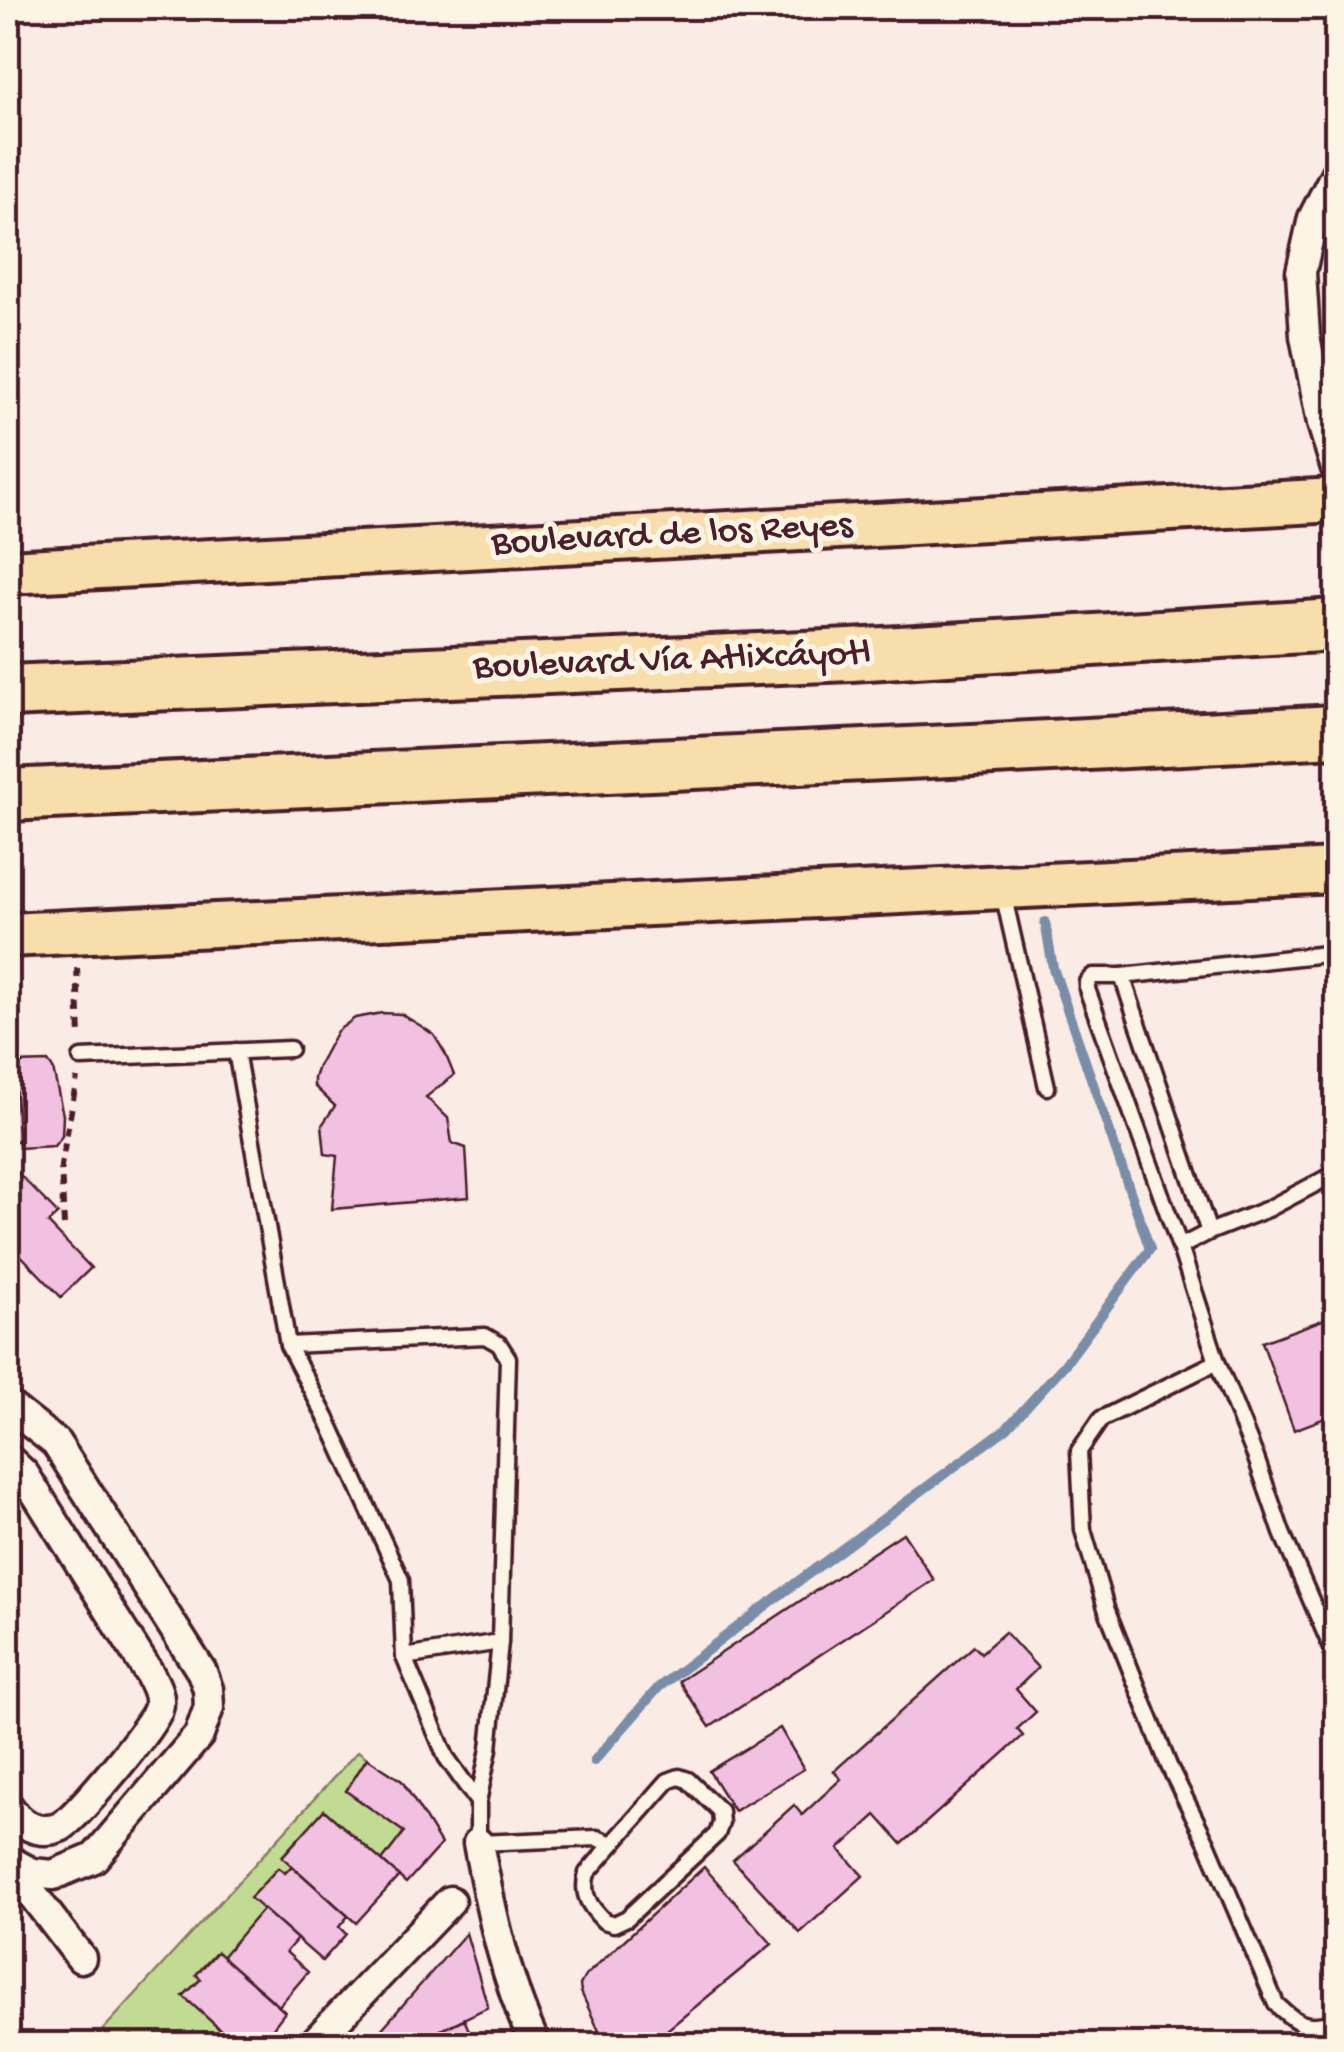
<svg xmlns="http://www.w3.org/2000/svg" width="1344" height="2052" viewBox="0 0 1344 2052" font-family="'Gochi Hand',sans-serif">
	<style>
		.green { fill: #c1db92; stroke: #867d5e; stroke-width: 2.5 }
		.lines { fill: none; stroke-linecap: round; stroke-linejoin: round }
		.stream { stroke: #7a8da8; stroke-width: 10 }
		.building { fill: #f2c1e2; stroke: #4a1f2b; stroke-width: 2.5 }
		.service-casing { stroke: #4a1f2b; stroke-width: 21 }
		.minor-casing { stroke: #4a1f2b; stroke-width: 35 }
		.primary-casing { stroke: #4a1f2b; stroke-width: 50 }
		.motorway-casing { stroke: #4a1f2b; stroke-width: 58 }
		.path { stroke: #4a1f2b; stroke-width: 6; stroke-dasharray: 10 8; stroke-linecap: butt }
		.service { stroke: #fcf5e5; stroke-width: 14 }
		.minor { stroke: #fcf5e5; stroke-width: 28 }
		.primary { stroke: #f8deab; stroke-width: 42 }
		.motorway { stroke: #f8deab; stroke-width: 50 }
		.labels { text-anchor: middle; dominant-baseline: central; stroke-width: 10; stroke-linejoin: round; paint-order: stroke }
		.street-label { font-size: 38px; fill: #4a1f2b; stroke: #fcf5e5 }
	</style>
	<rect width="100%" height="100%" fill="#faebe4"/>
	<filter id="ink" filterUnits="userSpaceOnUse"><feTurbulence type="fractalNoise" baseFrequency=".01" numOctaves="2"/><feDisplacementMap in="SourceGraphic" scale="20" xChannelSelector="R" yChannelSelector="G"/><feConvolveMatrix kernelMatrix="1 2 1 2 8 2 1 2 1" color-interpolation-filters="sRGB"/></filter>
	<g filter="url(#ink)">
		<polygon class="green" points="358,1751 367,1758 346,1791 404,1832 382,1861 324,1810 282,1856 292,1866 285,1873 278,1868 251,1897 263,1909 222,1957 216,1953 196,1974 201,1979 184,1996 236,2044 142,2044 131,2035 123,2044 90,2044"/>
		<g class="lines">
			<polyline class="stream" points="594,1761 659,1687 785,1591 1007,1428 1065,1364 1150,1249 1053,968 1045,922"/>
		</g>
		<g class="building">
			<polygon points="382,1013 401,1014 421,1026 434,1035 445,1053 454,1075 426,1097 448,1118 452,1143 466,1148 469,1197 332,1209 337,1156 325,1154 322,1125 335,1106 314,1086 314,1078 318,1066 337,1031 355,1018"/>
			<polygon points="48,1062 53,1069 63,1115 62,1136 54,1146 19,1148 14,1063"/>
			<polygon points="16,1097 18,1141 8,1141 8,1098"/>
			<polygon points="12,1167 58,1214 48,1223 91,1268 61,1297 8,1242 8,1171"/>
			<polygon points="1336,1315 1336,1414 1294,1430 1262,1342"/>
			<polygon points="903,1533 934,1580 710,1727 679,1681"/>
			<polygon points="1005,1632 1038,1668 1016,1689 1036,1712 1017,1729 1023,1736 902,1844 876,1815 839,1849 863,1876 800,1933 733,1860 794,1805 802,1815 841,1779 834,1771 974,1646 981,1653"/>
			<polygon points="780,1728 804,1769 734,1811 709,1771"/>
			<polygon points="367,1758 402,1781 441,1844 406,1883 382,1861 404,1832 346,1791"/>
			<polygon points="324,1810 399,1876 356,1923 282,1857"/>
			<polygon points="292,1866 348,1916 339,1927 346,1934 322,1961 250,1898 278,1868 285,1873"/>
			<polygon points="704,1867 772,1944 650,2044 608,2044 598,2029 581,1992 580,1985 585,1976"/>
			<polygon points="263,1909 297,1939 286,1952 308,1972 279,2006 222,1957"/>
			<polygon points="466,1933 488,2007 412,2044 375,2044 372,2040"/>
			<polygon points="217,1952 285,2012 263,2041 250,2044 236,2044 183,1996 201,1979 196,1975"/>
			<polygon points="464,2019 475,2044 412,2044"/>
		</g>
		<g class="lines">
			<defs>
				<g id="service">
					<polyline points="1003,893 1047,1087"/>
					<polyline points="1122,976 1209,1232"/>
					<polyline points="236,1051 288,1345 329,1423 401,1580 404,1657 446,1757 478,1802 478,1843 597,1838 612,1844"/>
					<polyline points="81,1058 290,1049"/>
					<polyline points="1180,1247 1209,1232 1268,1209 1336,1173"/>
					<polyline points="288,1345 485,1336 499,1344 508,1358 500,1642 404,1657"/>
					<polyline points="1217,1362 1180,1247 1087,989 1087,982 1093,976 1122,976 1336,953"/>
					<path d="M 1336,1658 L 1282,1533 L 1256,1458 L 1217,1362 L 1101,1419 L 1079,1451 L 1083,1530 L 1106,1608 L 1169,1766 L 1207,1843 L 1276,2004 C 1298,2025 1307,2030 1336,2021"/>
					<path d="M 679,1777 L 688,1780 L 720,1811 L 721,1823 L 717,1834 L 627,1918 L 614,1924 L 604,1921 C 589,1906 581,1894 587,1873 L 668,1781 Z"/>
					<polyline points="478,1802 489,1749 500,1642"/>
				</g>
				<g id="minor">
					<polyline points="1336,173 1313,218 1301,272 1305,336 1322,423 1336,468"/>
					<polyline points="8,1405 56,1443 202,1672 208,1689 209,1707 199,1735 94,1858 53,1875 32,1873 8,1860"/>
					<path d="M 8,1459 L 24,1474 L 149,1673 C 155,1685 162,1696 158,1709 C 154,1725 74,1821 60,1827 C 38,1836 20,1824 8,1806"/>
					<path d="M 478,1843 C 491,1912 506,1981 535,2044"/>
					<polyline points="32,1873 29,1890 81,1958"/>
					<polyline points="313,2044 450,1901"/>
				</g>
				<g id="primary">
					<polyline points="8,572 1336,500"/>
					<polyline points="8,935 1336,871"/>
				</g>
				<g id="motorway">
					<polyline points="8,691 851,655 1336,625"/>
					<polyline points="8,795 993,749 1336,731"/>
				</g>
			</defs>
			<use href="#service" class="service-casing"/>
			<use href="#minor" class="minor-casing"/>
			<use href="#primary" class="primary-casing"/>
			<use href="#motorway" class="motorway-casing"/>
			<g class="path">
				<polyline points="77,968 80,1036"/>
				<polyline points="64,1225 61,1166 77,1078"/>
			</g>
			<use href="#service" class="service"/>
			<use href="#minor" class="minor"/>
			<use href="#primary" class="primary"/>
			<use href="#motorway" class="motorway"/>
		</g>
	</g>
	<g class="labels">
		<g class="street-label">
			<text transform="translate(672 536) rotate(-3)">Boulevard de los Reyes</text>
			<text transform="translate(672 662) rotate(-2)">Boulevard Vía Atlixcáyotl</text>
		</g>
	</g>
	<rect width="1344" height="2052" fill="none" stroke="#fcf5e5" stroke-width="40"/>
	<rect x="20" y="20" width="1304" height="2012" fill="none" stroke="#4a1f2b" stroke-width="4" filter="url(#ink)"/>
</svg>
